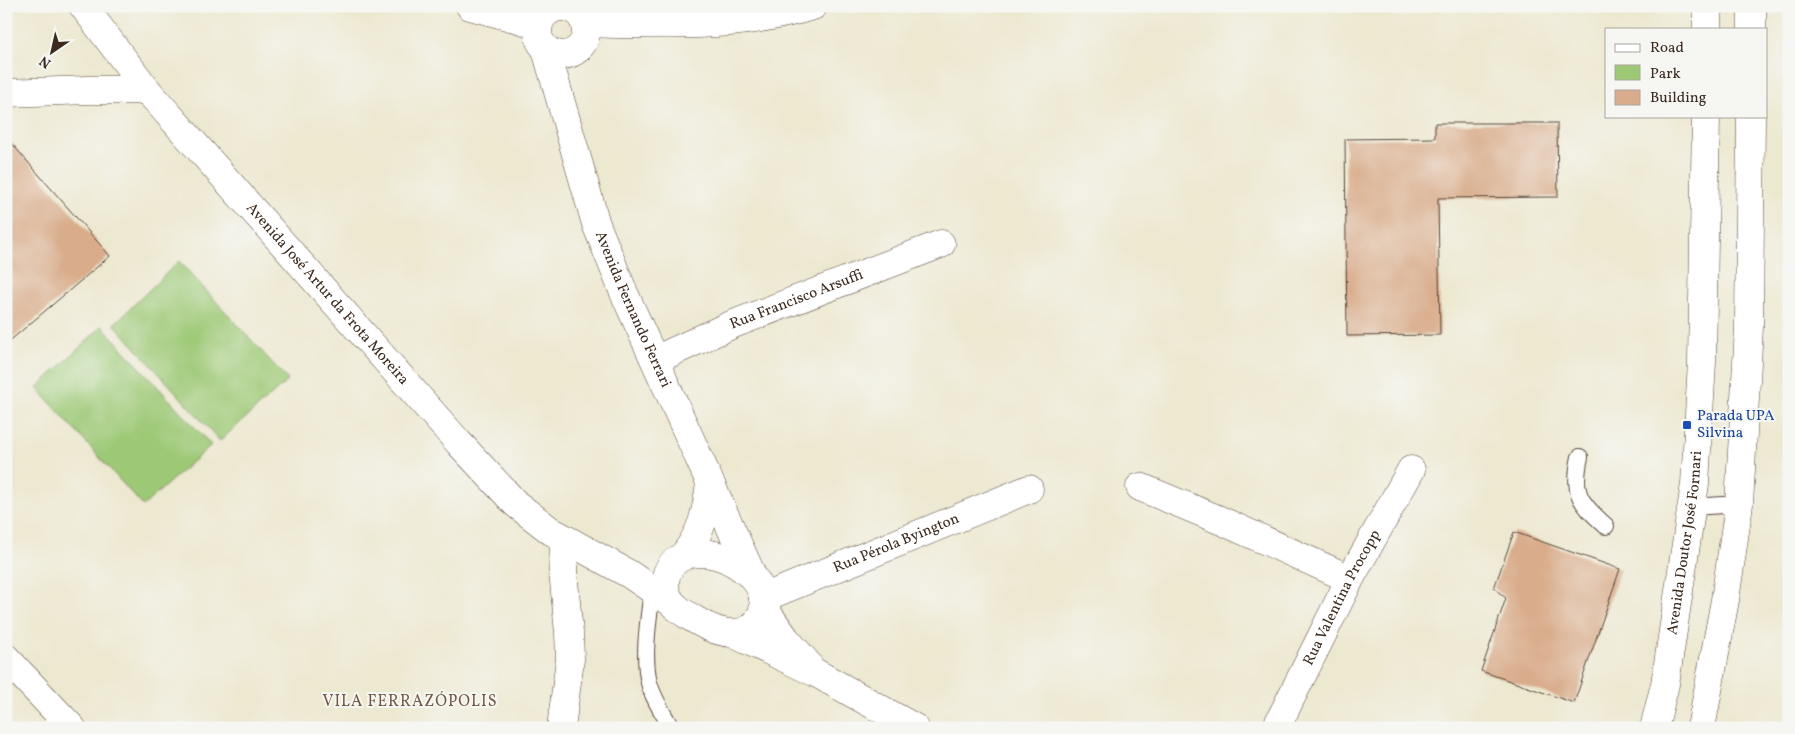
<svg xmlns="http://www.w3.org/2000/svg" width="1795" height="734" viewBox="0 0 1795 734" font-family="Vollkorn,serif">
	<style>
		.green { fill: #9dc976; stroke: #6c7a4a }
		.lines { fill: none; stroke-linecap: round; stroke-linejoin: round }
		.stream { stroke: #6fbce9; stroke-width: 9 }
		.building { fill: #d9ad8c }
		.service-casing { stroke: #564639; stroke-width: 18 }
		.minor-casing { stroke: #564639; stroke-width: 29 }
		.tertiary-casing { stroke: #564639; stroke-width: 29 }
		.service { stroke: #fff; stroke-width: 16 }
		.minor { stroke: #fff; stroke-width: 28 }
		.tertiary { stroke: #fff; stroke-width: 28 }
		.transit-dot { fill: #1a4fb4; stroke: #f6f6f2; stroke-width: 2 }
		.labels { text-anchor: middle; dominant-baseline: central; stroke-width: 4; stroke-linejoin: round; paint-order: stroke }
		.street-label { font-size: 15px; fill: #3b2a1e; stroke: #f6f6f2 }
		.transit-label { font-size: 15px; fill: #164399; stroke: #f6f6f2; text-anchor: start }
		.neighbourhood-label { font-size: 16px; letter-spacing: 1px; fill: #725844; stroke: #f6f6f2 }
	</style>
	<rect width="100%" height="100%" fill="#f6f6f2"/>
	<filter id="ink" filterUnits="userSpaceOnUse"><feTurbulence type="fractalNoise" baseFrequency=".02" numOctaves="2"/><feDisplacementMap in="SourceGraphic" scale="10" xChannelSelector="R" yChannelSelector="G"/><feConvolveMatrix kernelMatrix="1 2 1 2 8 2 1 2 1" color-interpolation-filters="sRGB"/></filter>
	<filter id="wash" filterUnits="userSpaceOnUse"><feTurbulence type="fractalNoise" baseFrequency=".0096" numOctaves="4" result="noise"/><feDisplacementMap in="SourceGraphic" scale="20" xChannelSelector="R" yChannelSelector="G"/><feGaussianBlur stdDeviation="1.12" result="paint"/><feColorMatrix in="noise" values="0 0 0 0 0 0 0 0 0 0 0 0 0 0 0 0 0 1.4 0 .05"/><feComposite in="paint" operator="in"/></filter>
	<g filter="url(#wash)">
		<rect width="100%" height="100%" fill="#ede8d0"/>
		<g class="green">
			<polygon points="179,261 288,380 220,441 114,324"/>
			<polygon points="102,326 211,445 143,506 37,388"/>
		</g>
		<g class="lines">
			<polyline class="stream" points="1601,6 1614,10"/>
		</g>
		<g id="blocks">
			<g class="building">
				<polygon points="1435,123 1557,123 1558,197 1438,198 1440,335 1347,336 1345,139 1435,138"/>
				<polygon points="6,137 110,256 6,344"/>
				<polygon points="1514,532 1620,569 1574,703 1481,671 1506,598 1494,588"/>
			</g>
		</g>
	</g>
	<g filter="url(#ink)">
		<use href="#blocks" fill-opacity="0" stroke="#564639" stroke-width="1"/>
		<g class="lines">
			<defs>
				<g id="service">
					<path d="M 1580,457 C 1572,493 1579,502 1606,526"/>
					<polyline points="1692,507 1739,504"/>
					<path d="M 652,589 C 649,618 643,650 648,678 C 651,696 663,712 671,728"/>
				</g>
				<g id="minor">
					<path id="s1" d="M 83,6 L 147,90 L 459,443 L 516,504 L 551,531 L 629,574 L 672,603"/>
					<polyline points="470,6 522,20 538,26"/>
					<circle cx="562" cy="31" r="24"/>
					<path d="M 585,23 C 661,25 739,29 813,6"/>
					<path id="s2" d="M 546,50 L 596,224 L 624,293 L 753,577"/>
					<polyline points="6,93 88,90 147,90"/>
					<path id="s3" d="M 655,360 L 731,325 L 941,244"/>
					<polyline points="1140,487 1222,521 1350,579"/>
					<path d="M 702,553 C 720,554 737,563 750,575 C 760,583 767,600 762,613 C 750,643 719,634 697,621 C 689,616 679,611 672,603 C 659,587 665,564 684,556 C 690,553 696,553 702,553 Z"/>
					<path d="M 684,555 C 702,532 706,513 710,484"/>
					<path id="s4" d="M 763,598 L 1029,489"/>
					<polyline points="764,608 786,639 808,664"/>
					<polyline points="734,634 816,673 915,728"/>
					<polyline points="6,658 72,728"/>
					<polyline points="561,728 570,659 569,633 563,571 564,539"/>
					<path id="s5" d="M 1276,728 L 1350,579 L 1411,470"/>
				</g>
				<g id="tertiary">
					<polyline points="1707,29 1707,6"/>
					<polyline points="1752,29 1752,6"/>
					<path id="s6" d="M 1654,728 L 1665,684 L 1695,484 L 1702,362 L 1706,116"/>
					<polyline points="1701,728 1725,600 1739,504 1749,327 1751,116"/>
				</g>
			</defs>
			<use href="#service" class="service-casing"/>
			<use href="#minor" class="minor-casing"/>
			<use href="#tertiary" class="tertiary-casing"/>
			<use href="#service" class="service"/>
			<use href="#minor" class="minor"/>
			<use href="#tertiary" class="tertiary"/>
		</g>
	</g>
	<rect class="transit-dot" x="1682" y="420" width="10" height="10" rx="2.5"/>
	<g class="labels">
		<g class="street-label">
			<text stroke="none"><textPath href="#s1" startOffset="378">Avenida José Artur da Frota Moreira</textPath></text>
			<text stroke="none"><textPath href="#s3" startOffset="154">Rua Francisco Arsuffi</textPath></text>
			<text stroke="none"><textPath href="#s2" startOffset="274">Avenida Fernando Ferrari</textPath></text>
			<text stroke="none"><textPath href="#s4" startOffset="144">Rua Pérola Byington</textPath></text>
			<text stroke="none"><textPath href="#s6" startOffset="188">Avenida Doutor José Fornari</textPath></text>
			<text stroke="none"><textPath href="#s5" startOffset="146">Rua Valentina Procopp</textPath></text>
		</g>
		<g class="transit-label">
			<text x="1697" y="416">Parada UPA<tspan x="1697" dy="17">Silvina</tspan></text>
		</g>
		<g class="neighbourhood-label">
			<text x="410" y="702">VILA FERRAZÓPOLIS</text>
		</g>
	</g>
	<rect width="1795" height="734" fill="none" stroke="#f6f6f2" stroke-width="25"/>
	<rect x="1605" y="28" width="162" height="90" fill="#f6f6f2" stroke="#aba49d"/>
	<rect x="1615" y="44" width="25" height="8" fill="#ffffff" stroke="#aba49d"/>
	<text x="1650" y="52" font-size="15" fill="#3b2a1e">Road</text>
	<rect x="1615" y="65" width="25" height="15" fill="#9dc976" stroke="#aba49d"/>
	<text x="1650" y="78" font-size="15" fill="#3b2a1e">Park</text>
	<rect x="1615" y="90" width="25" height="15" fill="#d9ad8c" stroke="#aba49d"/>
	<text x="1650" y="102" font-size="15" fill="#3b2a1e">Building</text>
	<g transform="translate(52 52) rotate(214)" stroke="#f6f6f2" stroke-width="4" paint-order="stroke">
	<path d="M0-4L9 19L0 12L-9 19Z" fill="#3b2a1e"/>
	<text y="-8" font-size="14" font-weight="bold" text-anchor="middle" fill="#3b2a1e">N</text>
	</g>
</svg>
